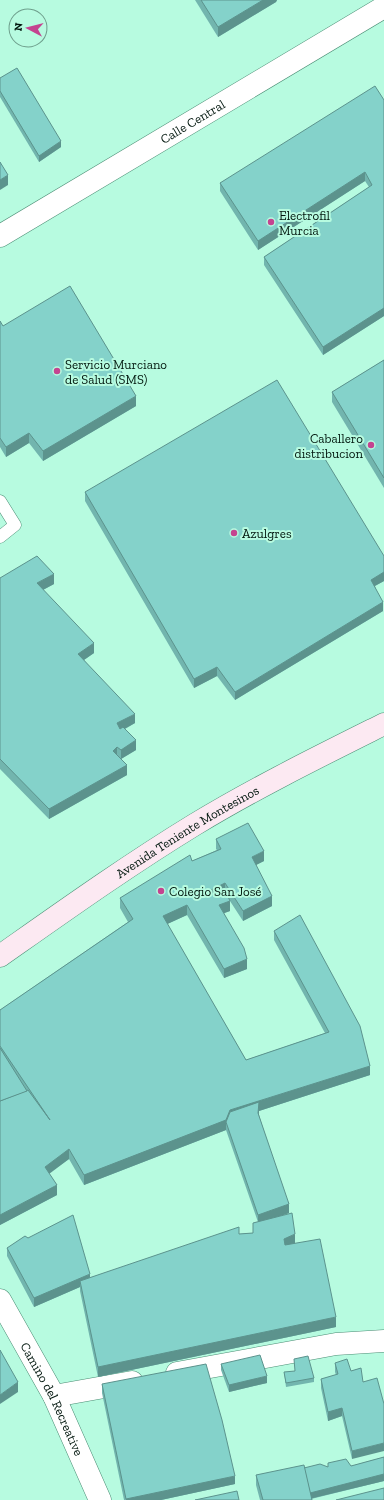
<svg xmlns="http://www.w3.org/2000/svg" width="384" height="1500" viewBox="0 0 384 1500" font-family="'Zilla Slab',serif">
	<style>
		.lines { fill: none; stroke-linecap: round; stroke-linejoin: round }
		.service-casing { stroke: #4b8d74; stroke-width: 13 }
		.minor-casing { stroke: #4b8d74; stroke-width: 23 }
		.secondary-casing { stroke: #4b8d74; stroke-width: 23 }
		.service { stroke: #fff; stroke-width: 12 }
		.minor { stroke: #fff; stroke-width: 22 }
		.secondary { stroke: #fce9f2; stroke-width: 22 }
		.wall { fill: #72b5ae }
		.shaded-wall { fill: #5c938d }
		.building { fill: #84d2ca; stroke: #5c938d }
		.poi-dot { fill: #c44490; stroke: #b7fbe0; stroke-width: 1.5 }
		.labels { text-anchor: middle; dominant-baseline: central; stroke-width: 4; stroke-linejoin: round; paint-order: stroke }
		.street-label { font-size: 13px; fill: #00160d; stroke: #b7fbe0 }
		.poi-label { font-size: 13px; fill: #00160d; stroke: #b7fbe0; text-anchor: start }
	</style>
	<rect width="100%" height="100%" fill="#b7fbe0"/>
	<g class="lines">
		<defs>
			<polyline id="service" points="0,501 15,525 0,537"/>
			<g id="minor">
				<path id="s1" d="M 0,236 L 384,7"/>
				<path id="s2" d="M 0,1300 L 54,1396 L 100,1500"/>
				<polyline points="177,1373 336,1344 384,1341"/>
				<polyline points="54,1396 132,1382"/>
			</g>
			<g id="secondary">
				<path id="s3" d="M 0,956 C 64,911 127,866 194,825 C 255,788 320,756 384,724"/>
			</g>
		</defs>
		<use href="#service" class="service-casing"/>
		<use href="#minor" class="minor-casing"/>
		<use href="#secondary" class="secondary-casing"/>
		<use href="#service" class="service"/>
		<use href="#minor" class="minor"/>
		<use href="#secondary" class="secondary"/>
	</g>
	<g class="wall">
		<polygon points="195,0 277,0 276,2 218,37"/>
		<polygon points="0,78 61,147 39,162 0,97"/>
		<polygon points="384,100 384,316 323,355 264,265 264,257 369,187 365,181 258,250 220,191 220,183"/>
		<polygon points="0,321 3,326 136,406 43,461 29,443 6,457 0,447"/>
		<polygon points="384,360 384,488 332,402 332,392"/>
		<polygon points="85,492 384,556 384,581 375,586 383,611 235,700 217,676 194,688 85,501"/>
		<polygon points="0,578 54,584 43,590 94,653 84,660 135,723 125,729 136,750 121,759 127,775 49,819 0,769"/>
		<polygon points="216,839 264,861 256,865 272,906 243,921 228,898 230,911 224,913 247,969 224,978 187,915 167,924 246,1060 325,1033 274,940 274,931 370,1075 259,1111 259,1115 289,1213 278,1217 295,1243 336,1327 98,1377 80,1291 80,1287 34,1307 7,1256 7,1248 28,1238 90,1278 239,1234 253,1233 253,1223 258,1222 226,1130 84,1185 69,1159 49,1173 57,1195 0,1225 0,1010 128,922 120,908 120,898 192,861 217,850 216,849"/>
		<polygon points="335,1363 351,1371 361,1368 352,1459 342,1416 328,1421 321,1388 321,1379 336,1375 335,1372"/>
		<polygon points="221,1364 267,1383 229,1392 221,1370"/>
		<polygon points="284,1372 314,1378 314,1382 286,1387"/>
		<polygon points="102,1384 235,1484 161,1500 124,1500 102,1393"/>
		<polygon points="384,1457 384,1481 311,1499 312,1500 260,1500 256,1485 256,1475 304,1468 351,1466"/>
	</g>
	<g class="shaded-wall">
		<polygon points="263,0 277,0 276,2 218,37 218,27"/>
		<polygon points="61,141 61,147 39,162 39,156"/>
		<polygon points="365,172 365,181 258,250 258,241"/>
		<polygon points="8,175 8,185 0,190 0,180"/>
		<polygon points="384,308 384,316 323,355 323,347"/>
		<polygon points="136,396 136,406 43,461 43,451"/>
		<polygon points="29,433 29,443 6,457 6,447"/>
		<polygon points="384,572 384,581 371,588 371,580"/>
		<polygon points="54,574 54,584 37,593 37,583"/>
		<polygon points="383,602 383,611 235,700 235,692"/>
		<polygon points="94,643 94,653 78,664 78,654"/>
		<polygon points="217,667 217,676 194,688 194,679"/>
		<polygon points="135,714 135,723 117,733 117,723"/>
		<polygon points="136,740 136,750 121,759 121,750"/>
		<polygon points="117,747 117,757 113,751"/>
		<polygon points="127,765 127,775 49,819 49,809"/>
		<polygon points="264,851 264,861 252,867 252,857"/>
		<polygon points="225,883 225,893 211,900 211,890"/>
		<polygon points="272,896 272,906 243,921 243,911"/>
		<polygon points="230,901 230,911 219,915 219,905"/>
		<polygon points="187,905 187,915 163,926 163,916"/>
		<polygon points="247,959 247,969 224,978 224,969"/>
		<polygon points="370,1066 370,1075 259,1111 258,1122 226,1122 226,1130 84,1185 84,1175 230,1110"/>
		<polygon points="69,1149 69,1159 45,1177 45,1167"/>
		<polygon points="57,1185 57,1195 0,1225 0,1215"/>
		<polygon points="289,1204 289,1213 258,1224 258,1215"/>
		<polygon points="295,1234 295,1244 284,1249 284,1239"/>
		<polygon points="90,1274 90,1283 80,1281 80,1287 34,1307 34,1298"/>
		<polygon points="336,1317 336,1327 98,1377 98,1367"/>
		<polygon points="267,1376 267,1383 229,1392 229,1385"/>
		<polygon points="18,1382 18,1392 0,1404 0,1395"/>
		<polygon points="342,1408 342,1416 328,1421 328,1412"/>
		<polygon points="384,1443 384,1451 352,1459 352,1451"/>
		<polygon points="384,1474 384,1481 309,1499 309,1493"/>
		<polygon points="235,1476 235,1484 161,1500 126,1500 126,1499"/>
	</g>
	<g class="building">
		<polygon points="201,0 263,0 218,27"/>
		<polygon points="17,68 61,141 39,156 0,91 0,78"/>
		<polygon points="375,86 384,100 384,308 323,347 264,257 372,185 365,172 258,241 220,183"/>
		<polygon points="0,162 8,175 0,180"/>
		<polygon points="70,286 136,396 43,451 29,433 6,447 0,438 0,321 3,326"/>
		<polygon points="384,360 384,478 332,392"/>
		<polygon points="277,380 384,556 384,572 371,580 383,602 235,692 217,667 194,679 85,492"/>
		<polygon points="37,556 54,574 37,583 94,643 78,654 135,714 117,723 120,729 123,727 136,740 121,750 117,747 113,751 127,765 49,809 0,759 0,578"/>
		<polygon points="248,823 264,851 252,857 272,896 243,911 225,883 211,890 214,895 224,888 230,901 219,905 244,948 247,959 224,969 187,905 163,916 246,1060 329,1032 274,931 300,915 360,1026 370,1066 230,1110 226,1120 84,1175 69,1149 45,1167 57,1185 0,1215 0,1101 28,1090 50,1120 0,1046 0,1010 133,919 120,898 190,855 192,861 221,849 216,839"/>
		<polygon points="0,1048 27,1091 0,1101"/>
		<polygon points="259,1102 258,1113 289,1204 258,1215 226,1122 230,1112"/>
		<polygon points="292,1213 295,1234 284,1239 285,1245 320,1239 336,1317 98,1367 80,1281 239,1227 239,1234 253,1233 253,1223"/>
		<polygon points="73,1215 90,1274 34,1298 7,1248 25,1236 28,1238"/>
		<polygon points="0,1350 18,1382 0,1395"/>
		<polygon points="260,1355 267,1376 229,1385 221,1364"/>
		<polygon points="308,1356 314,1378 286,1383 284,1372 295,1371 294,1359"/>
		<polygon points="347,1359 351,1371 361,1368 363,1382 377,1378 384,1404 384,1443 352,1451 342,1408 328,1412 321,1379 338,1374 335,1363"/>
		<polygon points="206,1364 222,1420 235,1476 126,1499 102,1384"/>
		<polygon points="384,1457 384,1474 310,1493 304,1468 320,1464 328,1467 328,1463 346,1459 351,1466"/>
		<polygon points="304,1465 312,1500 263,1500 256,1475"/>
		<polygon points="384,1488 384,1500 336,1500"/>
		<polygon points="237,1491 239,1500 195,1500"/>
	</g>
	<g class="poi-dot">
		<circle cx="271" cy="222" r="4"/>
		<circle cx="57" cy="371" r="4"/>
		<circle cx="371" cy="445" r="4"/>
		<circle cx="234" cy="533" r="4"/>
		<circle cx="161" cy="891" r="4"/>
	</g>
	<g class="labels">
		<g class="street-label">
			<text stroke="none"><textPath href="#s1" startOffset="224">Calle Central</textPath></text>
			<text stroke="none"><textPath href="#s3" startOffset="225">Avenida Teniente Montesinos</textPath></text>
			<text stroke="none"><textPath href="#s2" startOffset="112">Camino del Recreative</textPath></text>
		</g>
		<g class="poi-label">
			<text x="279" y="215">Electrofil<tspan x="279" dy="15">Murcia</tspan></text>
			<text x="65" y="364">Servicio Murciano<tspan x="65" dy="15">de Salud (SMS)</tspan></text>
			<text x="363" y="438" text-anchor="end">Caballero<tspan x="363" dy="15">distribucion</tspan></text>
			<text x="242" y="533">Azulgres</text>
			<text x="169" y="891">Colegio San José</text>
		</g>
	</g>
	<g transform="translate(28 28) rotate(277)"><circle r="19" fill="#b7fbe0" stroke="#6e9f8c"/>
	<path d="M0-3L7 15L0 10L-7 15Z" fill="#c44490"/>
	<text y="-6" font-size="11" font-weight="bold" text-anchor="middle" fill="#00160d">N</text>
	</g>
</svg>
